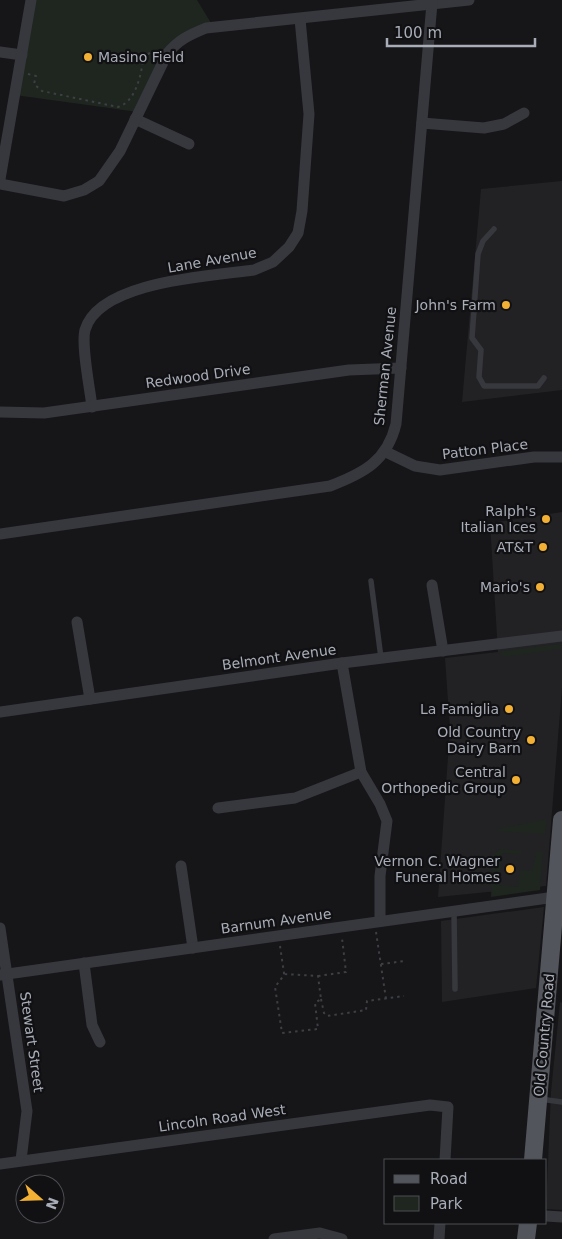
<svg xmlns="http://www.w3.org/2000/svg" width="562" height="1239" viewBox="0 0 562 1239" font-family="'DejaVu Sans',sans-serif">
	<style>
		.built { fill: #222225 }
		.green { fill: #1e261f }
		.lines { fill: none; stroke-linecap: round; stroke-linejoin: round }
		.path { stroke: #3d3f44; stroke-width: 2; stroke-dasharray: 2.5 4; stroke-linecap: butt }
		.service { stroke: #37383d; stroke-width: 5.5 }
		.minor { stroke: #37383d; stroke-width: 11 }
		.primary { stroke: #53555c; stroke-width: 18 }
		.poi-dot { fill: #f2b134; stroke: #111113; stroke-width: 2 }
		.labels { text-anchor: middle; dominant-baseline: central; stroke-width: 4.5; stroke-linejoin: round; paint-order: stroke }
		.poi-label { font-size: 14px; fill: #a8adb8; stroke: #111113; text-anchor: end }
		.street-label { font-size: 14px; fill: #a8adb8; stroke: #111113 }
	</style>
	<rect width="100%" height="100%" fill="#161618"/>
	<g class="built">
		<polygon points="562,181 562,390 462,402 481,189"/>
		<polygon points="562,512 562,688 546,886 438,897 450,729 445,658 498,652 490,523"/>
		<polygon points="544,907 536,988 442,1002 441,921"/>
		<polygon points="560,1002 562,1003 562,1210 546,1209 551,1092"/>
	</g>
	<g class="green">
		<polygon points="31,0 197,0 214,28 177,41 138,112 15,95"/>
		<polygon points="561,644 561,649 502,657 502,651"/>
		<polygon points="547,819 545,834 497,831 498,829"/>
		<polygon points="500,849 522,851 521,854 502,853 499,885 518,887 520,870 532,871 536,852 543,852 540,890 491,897 493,855"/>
	</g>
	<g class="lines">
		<g class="path">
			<path d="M 28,74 L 36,76 L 34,84 L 42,91 L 118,107 C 137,101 141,73 144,56 L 150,53 L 155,55"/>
			<polyline points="376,932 386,999"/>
			<polyline points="280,946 284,973 284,975 275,987 282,1033 318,1029 315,1003 321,999 318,976 284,974"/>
			<polyline points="381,964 405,961"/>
			<polyline points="318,976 346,972 342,938"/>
			<polyline points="321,999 324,1013 327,1016 366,1010 367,1001 404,996"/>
		</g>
		<g class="service">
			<polyline points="494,229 483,241 478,254 472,338 481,350 479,377 484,386 538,386 544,378"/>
			<polyline points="371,581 381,658"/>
			<polyline points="454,911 455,989"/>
			<polyline points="540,1099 562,1102"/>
		</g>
		<g class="minor">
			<polyline points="0,52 22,55"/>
			<polyline points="135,119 189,144"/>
			<polyline points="422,123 484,128 504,124 524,113"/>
			<polyline points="0,179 31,0"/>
			<path d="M 0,184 L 64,196 L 84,190 L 99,181 L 120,151 L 167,54 C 178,40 189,35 206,28 L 469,0"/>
			<path d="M 92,407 C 90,389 81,345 85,330 C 99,281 211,276 254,270 L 273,262 L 289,247 L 298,233 L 302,211 L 309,114 L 300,19"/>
			<polyline points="0,412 44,413 349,370 401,368"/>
			<polyline points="386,452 415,466 440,470 534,457 562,457"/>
			<path d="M 0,534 L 330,486 C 364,473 387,461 396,424 L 432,3"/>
			<polyline points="432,585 443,651"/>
			<polyline points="77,622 90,699"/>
			<polyline points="342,663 361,772 380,804 387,821 380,876 380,921"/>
			<polyline points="0,712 342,663 562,636"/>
			<polyline points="218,808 295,798 361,772"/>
			<polyline points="181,866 193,948"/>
			<polyline points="0,928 27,1111 21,1160"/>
			<polyline points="84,963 92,1025 100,1042"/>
			<polyline points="0,975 555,897"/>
			<polyline points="0,1164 430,1105 448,1107 445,1160"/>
			<polyline points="546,1216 562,1217"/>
			<polyline points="274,1239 320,1233 342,1239"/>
			<polyline points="439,1239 440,1223"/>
		</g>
		<g class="primary">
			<polyline points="533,1160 562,820"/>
			<polyline points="526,1239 528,1223"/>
		</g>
	</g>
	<g class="poi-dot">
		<circle cx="88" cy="57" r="5"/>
		<circle cx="506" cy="305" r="5"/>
		<circle cx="546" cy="519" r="5"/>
		<circle cx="543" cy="547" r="5"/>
		<circle cx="540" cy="587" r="5"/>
		<circle cx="509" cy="709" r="5"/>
		<circle cx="531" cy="740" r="5"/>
		<circle cx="516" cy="780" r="5"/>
		<circle cx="510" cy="869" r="5"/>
	</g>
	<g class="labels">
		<g class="poi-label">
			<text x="98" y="57" text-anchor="start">Masino Field</text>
			<text x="496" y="305">John's Farm</text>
			<text x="536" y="511">Ralph's<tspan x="536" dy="16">Italian Ices</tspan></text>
			<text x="533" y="547">AT&amp;T</text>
			<text x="530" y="587">Mario's</text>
			<text x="499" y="709">La Famiglia</text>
			<text x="521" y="732">Old Country<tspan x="521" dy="16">Dairy Barn</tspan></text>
			<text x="506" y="772">Central<tspan x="506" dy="16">Orthopedic Group</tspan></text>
			<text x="500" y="861">Vernon C. Wagner<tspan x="500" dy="16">Funeral Homes</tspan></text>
		</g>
		<g class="street-label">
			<text transform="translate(212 260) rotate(-10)">Lane Avenue</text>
			<text transform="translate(385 366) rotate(-84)">Sherman Avenue</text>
			<text transform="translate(198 376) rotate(-8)">Redwood Drive</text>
			<text transform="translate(485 449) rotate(-7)">Patton Place</text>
			<text transform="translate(279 657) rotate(-8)">Belmont Avenue</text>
			<text transform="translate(276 921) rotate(-8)">Barnum Avenue</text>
			<text transform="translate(544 1035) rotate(-85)">Old Country Road</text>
			<text transform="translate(32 1042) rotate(82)">Stewart Street</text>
			<text transform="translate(222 1118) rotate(-8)">Lincoln Road West</text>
		</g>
	</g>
	<rect x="384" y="1159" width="162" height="65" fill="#111113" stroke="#4d4f55"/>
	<rect x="394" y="1175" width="25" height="8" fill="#53555c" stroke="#4d4f55"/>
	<text x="430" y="1184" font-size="15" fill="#a8adb8">Road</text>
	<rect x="394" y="1196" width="25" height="15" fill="#1e261f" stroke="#4d4f55"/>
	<text x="430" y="1209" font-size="15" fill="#a8adb8">Park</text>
	<g transform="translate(40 1199) rotate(110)"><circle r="24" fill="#111113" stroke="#4d4f55"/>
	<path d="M0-4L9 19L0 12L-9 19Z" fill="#f2b134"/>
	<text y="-8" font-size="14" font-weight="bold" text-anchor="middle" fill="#a8adb8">N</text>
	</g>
	<path d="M387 38v8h148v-8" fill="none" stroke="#a8adb8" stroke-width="2.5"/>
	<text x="394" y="38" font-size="15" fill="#a8adb8" stroke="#111113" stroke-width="4" paint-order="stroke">100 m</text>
</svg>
